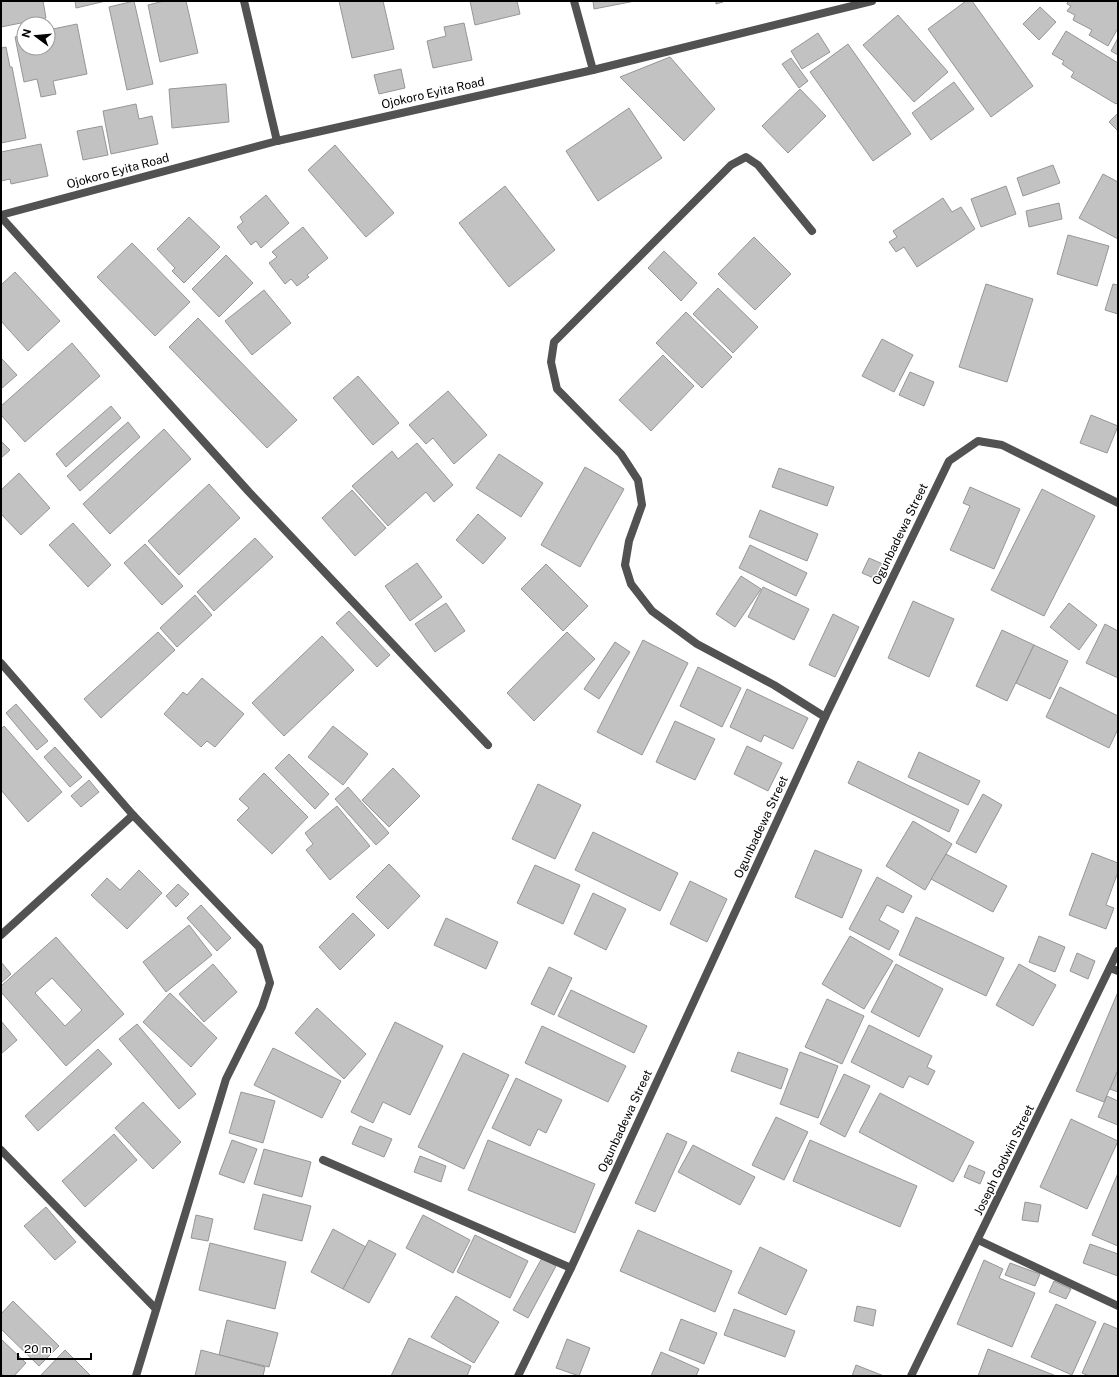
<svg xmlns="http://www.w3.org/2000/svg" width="1119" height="1377" viewBox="0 0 1119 1377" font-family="'Public Sans',sans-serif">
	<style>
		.building { fill: #c2c2c2; stroke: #969696; fill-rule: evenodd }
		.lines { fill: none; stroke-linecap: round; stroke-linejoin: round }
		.minor { stroke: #525252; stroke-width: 8 }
		.labels { text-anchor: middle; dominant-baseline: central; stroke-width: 3; stroke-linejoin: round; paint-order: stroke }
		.street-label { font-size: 12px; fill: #000; stroke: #fff }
	</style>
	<rect width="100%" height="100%" fill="#fff"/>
	<g class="building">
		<polygon points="1,1 43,1 46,18 1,27"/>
		<polygon points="75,1 106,1 76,8"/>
		<polygon points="134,1 153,84 127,90 109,7"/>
		<polygon points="164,1 186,1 198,53 160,62 148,5"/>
		<polygon points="339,1 383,1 394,49 352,58"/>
		<polygon points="470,1 517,1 520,14 475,25"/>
		<polygon points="593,1 635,1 594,9"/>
		<polygon points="716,1 723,1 723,2 716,4"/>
		<polygon points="966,1 972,1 1033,86 991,117 928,29"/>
		<polygon points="1068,1 1118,1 1118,28 1108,46 1089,35 1092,30 1073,20 1075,15 1067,11 1071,6 1067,4"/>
		<polygon points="1040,7 1056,22 1039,40 1023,24"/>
		<polygon points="898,15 948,72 914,102 863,45"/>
		<polygon points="464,23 472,60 433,68 427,41 446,36 444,27"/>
		<polygon points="77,24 87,74 53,81 56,94 41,97 37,79 24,82 15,37 24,35 24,48 48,48 48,30"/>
		<polygon points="1066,31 1118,63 1118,102 1116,104 1071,77 1074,72 1062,64 1064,61 1052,54"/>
		<polygon points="818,33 830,52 802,69 791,51"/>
		<polygon points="1118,38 1118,55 1111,51"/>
		<polygon points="848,44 911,134 873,161 810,72"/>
		<polygon points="6,47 10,67 12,67 26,138 1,143 1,48"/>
		<polygon points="670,57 715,109 684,141 620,77"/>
		<polygon points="791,58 808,81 799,88 782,64"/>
		<polygon points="401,69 405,88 379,94 374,75"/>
		<polygon points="954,82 974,109 931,140 912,113"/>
		<polygon points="226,84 229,122 172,128 169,89"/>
		<polygon points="800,89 826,116 788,153 762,126"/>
		<polygon points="136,104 139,119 152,116 158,144 111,154 103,111"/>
		<polygon points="629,108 662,158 598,201 566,151"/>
		<polygon points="1118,113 1118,131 1109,122"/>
		<polygon points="102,126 108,155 83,160 77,131"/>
		<polygon points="41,144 48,176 11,184 10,179 1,181 1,152"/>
		<polygon points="335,145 394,213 366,237 308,170"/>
		<polygon points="1053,165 1060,183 1023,196 1017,178"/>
		<polygon points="1103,174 1118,182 1118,239 1079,218"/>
		<polygon points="505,186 555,250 509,287 459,223"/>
		<polygon points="1006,186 1016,214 981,227 971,199"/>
		<polygon points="266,195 289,223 261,248 256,241 251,245 237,227 243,222 240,217"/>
		<polygon points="943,198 952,212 961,207 975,229 917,267 904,247 896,252 889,242 897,237 893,231"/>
		<polygon points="1059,203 1062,219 1029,227 1026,211"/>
		<polygon points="189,217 220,247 184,283 172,271 175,268 157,249"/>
		<polygon points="303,227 328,258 307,275 309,277 297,286 291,279 285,284 269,263 277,257 272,252"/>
		<polygon points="1068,235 1109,246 1097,286 1057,274"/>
		<polygon points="754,237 791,274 755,310 718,274"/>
		<polygon points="132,243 190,302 155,336 97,277"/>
		<polygon points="664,251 697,283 681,301 648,268"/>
		<polygon points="226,255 253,283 219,317 192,289"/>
		<polygon points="15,272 60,321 28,351 1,321 1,285"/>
		<polygon points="986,284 1033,299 1007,382 959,367"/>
		<polygon points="1113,284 1118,285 1118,314 1105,310"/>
		<polygon points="718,288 758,327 733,353 693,314"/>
		<polygon points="264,290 291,323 252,355 225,321"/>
		<polygon points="686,312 732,357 702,388 656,343"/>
		<polygon points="198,318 297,420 267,448 169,347"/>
		<polygon points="882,339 913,355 894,392 862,376"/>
		<polygon points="72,343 100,376 25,442 1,415 1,406"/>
		<polygon points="663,355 694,386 651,431 619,400"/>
		<polygon points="1,358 17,375 1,389"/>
		<polygon points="910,372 934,382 924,406 899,395"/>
		<polygon points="358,376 399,423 373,445 333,398"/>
		<polygon points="448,391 487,435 454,464 433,438 426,444 409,425"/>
		<polygon points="111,406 121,418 66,467 56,454"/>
		<polygon points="1091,415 1118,426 1107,453 1080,443"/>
		<polygon points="128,422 140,437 80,491 67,476"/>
		<polygon points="164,429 191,459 110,534 83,504"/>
		<polygon points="1,441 10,450 1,458"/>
		<polygon points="417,443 453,485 434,502 426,492 388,526 352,486 392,451 398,459"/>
		<polygon points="499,454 543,483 521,517 476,488"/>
		<polygon points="585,467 624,489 580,567 541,545"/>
		<polygon points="779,468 834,487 827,506 772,487"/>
		<polygon points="19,473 50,508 21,535 1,514 1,490"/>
		<polygon points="209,484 240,518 179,575 148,541"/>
		<polygon points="970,487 1020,509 994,569 950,550 970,506 963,503"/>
		<polygon points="1042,489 1095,516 1044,616 991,590"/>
		<polygon points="352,490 386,528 355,556 322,518"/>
		<polygon points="760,510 818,534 807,561 749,537"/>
		<polygon points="478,514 506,538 483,564 456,540"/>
		<polygon points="73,523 111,565 88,587 49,545"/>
		<polygon points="255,538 273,557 214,611 197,592"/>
		<polygon points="145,544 183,586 162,605 124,563"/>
		<polygon points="750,545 807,573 796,596 739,568"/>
		<polygon points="869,558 885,565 878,580 862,573"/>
		<polygon points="417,563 442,597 410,621 385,586"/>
		<polygon points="546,564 588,606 563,631 521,589"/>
		<polygon points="741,576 761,589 735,627 716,614"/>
		<polygon points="763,587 809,609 794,640 748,617"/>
		<polygon points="195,595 212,615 177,647 160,628"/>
		<polygon points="913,601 954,619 929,677 888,658"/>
		<polygon points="446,603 465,631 435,652 415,624"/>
		<polygon points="1069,603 1097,625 1079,650 1050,627"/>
		<polygon points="349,611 390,655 377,667 336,623"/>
		<polygon points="833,614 859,627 835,677 809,665"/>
		<polygon points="1105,624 1118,631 1118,678 1086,663"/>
		<polygon points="1002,630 1034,645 1007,701 976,686"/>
		<polygon points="158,632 175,650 101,718 84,699"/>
		<polygon points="567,632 595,659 534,721 507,693"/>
		<polygon points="322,636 354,670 284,736 252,703"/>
		<polygon points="643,640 688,663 642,755 597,732"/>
		<polygon points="615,642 630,652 599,699 584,689"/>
		<polygon points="1034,645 1068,661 1050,699 1016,683"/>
		<polygon points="698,667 741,688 722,727 680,706"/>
		<polygon points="202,678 244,714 215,747 207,741 201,747 164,714 183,692 187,695"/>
		<polygon points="1060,687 1118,716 1118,729 1109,748 1046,717"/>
		<polygon points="747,689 808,718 793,749 764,735 761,742 730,727"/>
		<polygon points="16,704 48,741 37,750 6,713"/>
		<polygon points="675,721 715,739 695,780 656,762"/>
		<polygon points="4,726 62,792 28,822 1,790 1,729"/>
		<polygon points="333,726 368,754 343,785 308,757"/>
		<polygon points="747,746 782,763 768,791 734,774"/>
		<polygon points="55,747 82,777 70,787 44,757"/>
		<polygon points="919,752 980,781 968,805 908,777"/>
		<polygon points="289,754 329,794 315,809 275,768"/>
		<polygon points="858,761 959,810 949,832 848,783"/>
		<polygon points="393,768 420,796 389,827 362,800"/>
		<polygon points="264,773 308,817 272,854 237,820 249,808 239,799"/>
		<polygon points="89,780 99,792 81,807 71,796"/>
		<polygon points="538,784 581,805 555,859 512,839"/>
		<polygon points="348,787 389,833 376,845 335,799"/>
		<polygon points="983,794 1002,805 976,853 956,843"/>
		<polygon points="337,806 370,846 330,880 306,850 313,844 305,833"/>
		<polygon points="913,821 952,844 925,890 886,866"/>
		<polygon points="593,832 678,873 660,911 575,870"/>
		<polygon points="815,850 862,870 842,918 795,897"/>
		<polygon points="1092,853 1118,863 1118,872 1106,905 1114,908 1106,929 1069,915"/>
		<polygon points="946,854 1007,886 993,912 931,879"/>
		<polygon points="389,864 420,896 388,929 356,897"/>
		<polygon points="535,865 580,885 563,924 517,903"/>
		<polygon points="139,870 162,893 127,929 91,895 107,878 120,890"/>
		<polygon points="877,877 912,896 903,913 887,905 879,920 899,931 889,950 849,929"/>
		<polygon points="690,881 727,899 707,942 670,924"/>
		<polygon points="178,884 189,894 176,907 166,896"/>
		<polygon points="593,893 626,909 606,950 574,934"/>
		<polygon points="201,905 231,938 217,951 187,918"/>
		<polygon points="353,913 375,935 340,970 319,947"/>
		<polygon points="916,917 1004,958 986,996 899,955"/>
		<polygon points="446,918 498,942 486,969 434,945"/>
		<polygon points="189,925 212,955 166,992 143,962"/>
		<polygon points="850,936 893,961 864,1009 822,984"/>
		<polygon points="1039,936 1065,947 1055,972 1029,962"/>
		<path d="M 56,937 L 124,1014 L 66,1066 L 1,992 L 1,986 ZM 52,978 L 82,1010 L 65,1026 L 35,993 Z"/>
		<polygon points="1077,953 1095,961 1088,979 1070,971"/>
		<polygon points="1,962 11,974 1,983"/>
		<polygon points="213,964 237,992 204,1022 179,994"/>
		<polygon points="896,964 943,989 919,1037 871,1012"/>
		<polygon points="1019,964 1056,985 1033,1026 996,1005"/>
		<polygon points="549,967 572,978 554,1015 531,1004"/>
		<polygon points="571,990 647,1026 634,1053 558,1016"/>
		<polygon points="1118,992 1118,1070 1104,1102 1076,1091"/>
		<polygon points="170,993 217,1038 191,1067 143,1022"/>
		<polygon points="827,999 864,1016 842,1064 805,1047"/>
		<polygon points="317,1008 366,1054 344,1079 295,1033"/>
		<polygon points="1,1021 17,1040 1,1054"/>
		<polygon points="395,1022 443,1046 410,1115 383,1102 373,1123 351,1112"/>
		<polygon points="137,1024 196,1094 179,1109 119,1039"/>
		<polygon points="869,1025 932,1056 927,1067 935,1071 928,1085 909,1076 903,1088 851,1062"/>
		<polygon points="542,1026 626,1066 608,1102 525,1063"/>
		<polygon points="273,1048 341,1081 322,1118 254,1085"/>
		<polygon points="98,1049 112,1064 38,1131 25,1116"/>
		<polygon points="738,1052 788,1069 781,1089 731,1071"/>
		<polygon points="800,1052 838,1066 818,1118 780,1104"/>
		<polygon points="463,1053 509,1075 464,1169 418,1147"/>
		<polygon points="1118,1070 1118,1092 1110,1089"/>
		<polygon points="844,1074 870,1086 845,1137 820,1124"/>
		<polygon points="516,1078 562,1100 546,1133 538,1129 530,1146 492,1128"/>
		<polygon points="241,1092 275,1101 263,1143 229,1133"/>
		<polygon points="880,1093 974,1142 953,1182 859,1132"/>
		<polygon points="1107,1096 1118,1101 1118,1125 1098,1117"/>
		<polygon points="143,1102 181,1142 153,1169 115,1128"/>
		<polygon points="776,1117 808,1132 784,1180 752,1165"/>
		<polygon points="1071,1119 1118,1141 1087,1209 1040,1187"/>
		<polygon points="360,1126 392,1139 384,1157 352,1144"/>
		<polygon points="667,1133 687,1142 655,1212 635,1203"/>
		<polygon points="114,1134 137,1160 85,1207 62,1181"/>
		<polygon points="232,1140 257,1149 244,1183 219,1174"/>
		<polygon points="488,1140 595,1184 575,1233 468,1190"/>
		<polygon points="810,1140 917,1186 900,1227 793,1181"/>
		<polygon points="693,1145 755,1177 740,1205 678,1172"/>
		<polygon points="264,1149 311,1162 302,1197 254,1184"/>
		<polygon points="420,1156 446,1166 441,1182 414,1172"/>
		<polygon points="969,1165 985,1172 980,1184 964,1177"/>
		<polygon points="1118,1173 1118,1246 1092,1235"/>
		<polygon points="263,1194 311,1206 302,1241 254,1229"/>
		<polygon points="1025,1202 1041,1205 1038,1222 1022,1220"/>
		<polygon points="46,1207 76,1242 55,1260 24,1226"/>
		<polygon points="196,1215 213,1219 208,1241 191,1238"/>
		<polygon points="423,1215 470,1240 453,1273 406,1248"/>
		<polygon points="333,1229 366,1247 343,1289 311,1272"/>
		<polygon points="638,1230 732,1271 715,1312 620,1271"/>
		<polygon points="475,1235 528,1261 510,1298 457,1272"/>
		<polygon points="369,1240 396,1254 369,1303 343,1289"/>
		<polygon points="210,1243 286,1262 275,1309 199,1290"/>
		<polygon points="1090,1244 1118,1254 1118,1276 1083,1263"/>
		<polygon points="760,1247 807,1270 786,1315 738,1293"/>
		<polygon points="542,1258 556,1266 528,1318 513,1310"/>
		<polygon points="984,1260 1003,1269 999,1278 1035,1293 1012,1347 957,1324"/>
		<polygon points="1010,1263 1040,1274 1035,1286 1005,1275"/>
		<polygon points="1054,1281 1071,1289 1066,1299 1049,1292"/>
		<polygon points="456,1296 499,1322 474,1363 431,1337"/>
		<polygon points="13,1301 59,1346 39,1366 1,1329 1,1314"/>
		<polygon points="1056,1304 1096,1322 1072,1375 1031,1357"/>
		<polygon points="857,1306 876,1310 873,1326 854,1321"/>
		<polygon points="734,1309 795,1331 785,1357 724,1335"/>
		<polygon points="681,1319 717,1333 704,1364 669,1350"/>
		<polygon points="227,1320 278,1333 269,1367 219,1355"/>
		<polygon points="1104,1323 1118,1329 1118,1376 1089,1376 1082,1373"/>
		<polygon points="409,1338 471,1366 467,1376 391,1376"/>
		<polygon points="1,1339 26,1363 14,1376 5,1376 1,1373"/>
		<polygon points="567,1339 590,1348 579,1376 556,1368"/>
		<polygon points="988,1349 1056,1376 978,1376"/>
		<polygon points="65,1350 91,1376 42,1376 41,1375"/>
		<polygon points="201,1350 265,1367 263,1376 195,1376"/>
		<polygon points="661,1352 699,1369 696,1376 651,1376"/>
		<polygon points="856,1365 884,1376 852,1376"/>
	</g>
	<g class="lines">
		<g class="minor">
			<polyline points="244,1 277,141"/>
			<polyline points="574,1 593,70"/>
			<polyline points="1,215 277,141 593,70 872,1"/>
			<polyline points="1,217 249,492 488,745"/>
			<polyline points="812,231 758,165 746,157 731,165 554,342 551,362 557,389 621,454 638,480 642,505 629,541 625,565 631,584 652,611 697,644 774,685 825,717"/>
			<polyline points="1,663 133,815 259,947 270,983 262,1007 226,1079 136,1376"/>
			<polyline points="1,935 133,815"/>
			<polyline points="1110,968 1118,971"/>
			<polyline points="1,1150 156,1309"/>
			<polyline points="323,1160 571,1268"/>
			<polyline points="978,1240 1118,1306"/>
			<polyline points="518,1376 571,1268 825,717 949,461 978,441 1002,445 1118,503"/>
			<polyline points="911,1376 1118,951"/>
		</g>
	</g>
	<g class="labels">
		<g class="street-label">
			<text transform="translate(433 93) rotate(-13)">Ojokoro Eyita Road</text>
			<text transform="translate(118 171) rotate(-15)">Ojokoro Eyita Road</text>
			<text transform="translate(900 534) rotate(-64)">Ogunbadewa Street</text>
			<text transform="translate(761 827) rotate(-65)">Ogunbadewa Street</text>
			<text transform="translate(625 1121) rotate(-65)">Ogunbadewa Street</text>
			<text transform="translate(1004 1160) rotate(-64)">Joseph Godwin Street</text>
		</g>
	</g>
	<rect width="1119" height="1377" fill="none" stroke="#000000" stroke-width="4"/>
	<g transform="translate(36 36) rotate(286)"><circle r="19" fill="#ffffff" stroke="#999999"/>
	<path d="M0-3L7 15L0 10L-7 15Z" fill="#000000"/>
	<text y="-6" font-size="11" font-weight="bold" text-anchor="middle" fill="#000000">N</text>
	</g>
	<path d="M18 1353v6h73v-6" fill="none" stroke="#000000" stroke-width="2"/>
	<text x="24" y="1353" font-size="12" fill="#000000" stroke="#ffffff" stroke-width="3" paint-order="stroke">20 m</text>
</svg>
